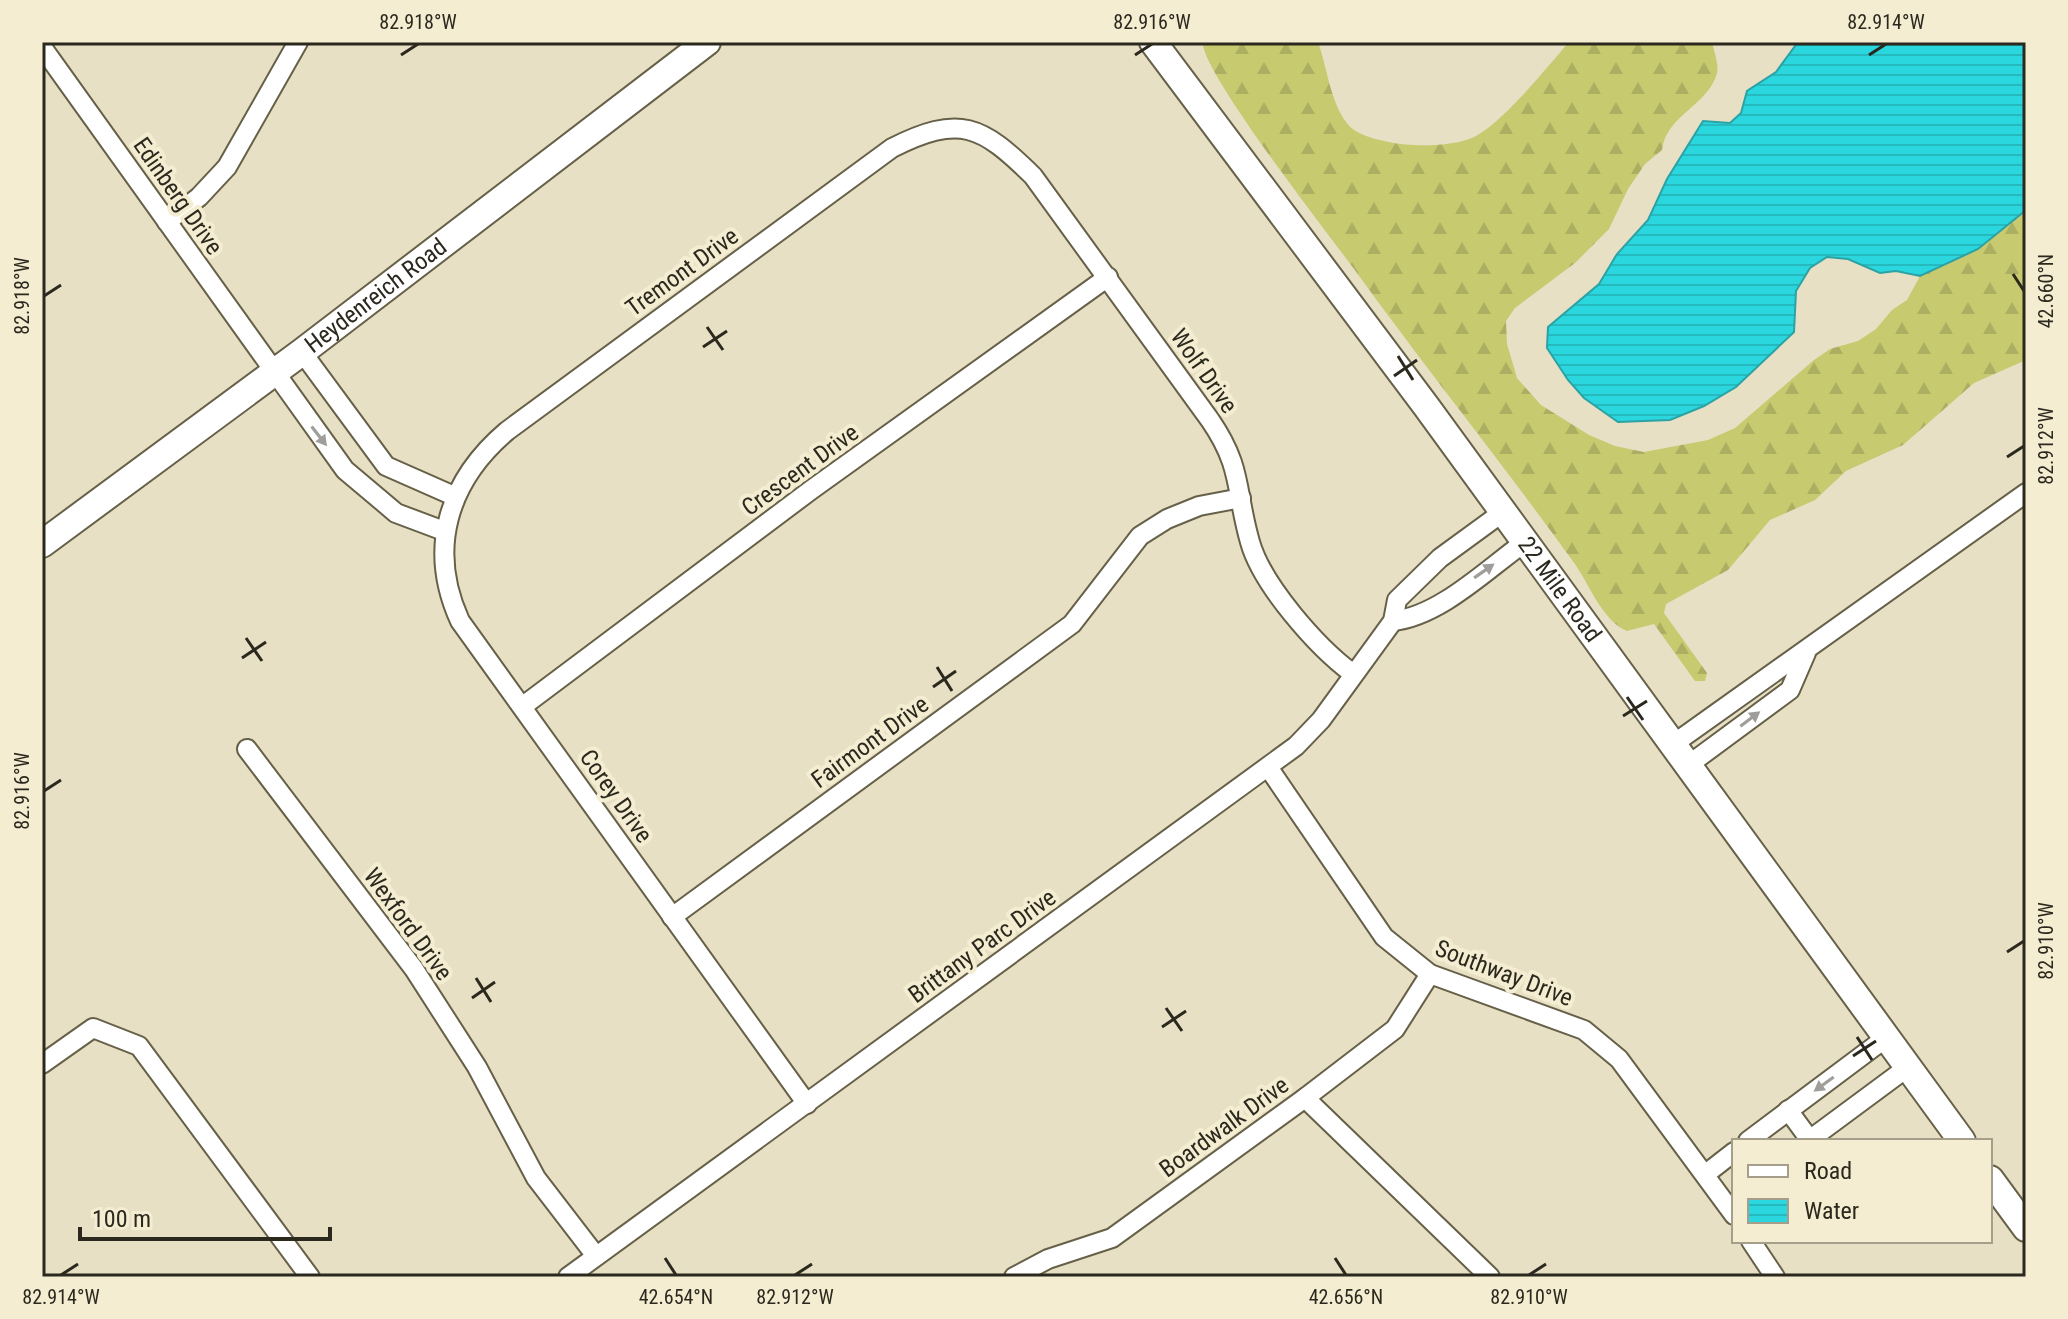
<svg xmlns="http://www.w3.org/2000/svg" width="2068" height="1319" viewBox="0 0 2068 1319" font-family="'Roboto Condensed',sans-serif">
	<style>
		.forest { fill: url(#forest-firs) }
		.water { fill: url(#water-rules); stroke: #2ba2a4; stroke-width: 2 }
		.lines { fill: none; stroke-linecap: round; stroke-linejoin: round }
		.street-casing { stroke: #666048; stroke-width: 22 }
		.secondary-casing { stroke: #666048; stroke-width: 30 }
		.street { stroke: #fff; stroke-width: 18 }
		.secondary { stroke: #fff; stroke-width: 26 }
		.oneway { fill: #a09e9a }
		.ticks { fill: none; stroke: #2b281e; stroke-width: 3 }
		.labels { text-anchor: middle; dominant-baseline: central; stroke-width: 8; stroke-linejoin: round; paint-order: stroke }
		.street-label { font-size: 24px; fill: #2b281e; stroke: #f5edd2 }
		.neatline { fill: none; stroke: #2b281e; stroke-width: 3 }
		.ticks-label { font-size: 20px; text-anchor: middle; fill: #2b281e }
	</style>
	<defs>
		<pattern id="forest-firs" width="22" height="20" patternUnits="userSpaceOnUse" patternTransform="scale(2)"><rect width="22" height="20" fill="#c8ca70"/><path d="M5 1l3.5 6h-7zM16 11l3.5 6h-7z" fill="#acae61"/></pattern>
		<pattern id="water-rules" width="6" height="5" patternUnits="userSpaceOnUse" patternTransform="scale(2)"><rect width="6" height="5" fill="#2bd7de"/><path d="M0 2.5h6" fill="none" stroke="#26b9be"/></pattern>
	</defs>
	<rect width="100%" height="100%" fill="#e7e0c5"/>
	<path class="forest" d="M 1203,42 L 1318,42 C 1327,67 1330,100 1346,122 C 1355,135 1375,139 1389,142 C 1412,147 1453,147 1474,137 C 1503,123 1547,67 1569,42 L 1712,42 C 1714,51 1719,65 1717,73 C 1709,105 1666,115 1662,150 L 1645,164 L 1628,189 L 1609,229 L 1575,263 L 1515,308 L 1506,321 L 1507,344 L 1517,378 L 1541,405 L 1589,435 L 1615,446 L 1644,452 L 1708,440 L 1735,428 L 1814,360 L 1830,349 L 1858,341 L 1876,329 L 1892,310 L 1907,300 L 1920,276 L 1978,249 L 2026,210 L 2026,360 L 1974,383 L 1903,445 L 1846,471 L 1815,500 L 1770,520 L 1728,570 L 1666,604 L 1664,613 L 1707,673 L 1705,681 L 1695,681 L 1654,624 L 1627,631 C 1601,620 1589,582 1572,560 C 1502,463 1427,370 1357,273 C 1332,239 1199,69 1203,42 Z"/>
	<polygon class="water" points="1798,42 2026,42 2026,210 1978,249 1920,276 1896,271 1880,273 1848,259 1827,257 1810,268 1796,291 1794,332 1736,387 1704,406 1670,420 1618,422 1584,398 1568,380 1547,348 1548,327 1599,284 1617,254 1648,220 1667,179 1703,121 1730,123 1741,113 1747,91 1776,72"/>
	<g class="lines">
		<defs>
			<g id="street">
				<polyline points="42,47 345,470 396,513 444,531"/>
				<polyline points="167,222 199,197 227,167 298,42"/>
				<polyline points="302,352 386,466 454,496"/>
				<path d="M 1393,621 C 1440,616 1487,569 1525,542"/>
				<polyline points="523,706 811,490 1108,277"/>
				<polyline points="1672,745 2026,493"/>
				<polyline points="247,749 414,969 477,1067 536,1178 596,1256"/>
				<polyline points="1687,766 1790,690 1806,653"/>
				<polyline points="1268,767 1384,937 1430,974 1584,1030 1619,1059 1734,1215"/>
				<polyline points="672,917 1072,624 1140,536 1167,519 1199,506 1241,498"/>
				<polyline points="42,1064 93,1028 139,1046 310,1277"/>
				<polyline points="1305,1098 1490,1277"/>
				<path d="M 807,1104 L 460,621 C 427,549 448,481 507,431 L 892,148 C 960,114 981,125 1033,176 L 1210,420 C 1243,468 1235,490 1250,542 C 1262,585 1317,647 1352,673"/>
				<polyline points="1788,1110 1810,1140"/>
				<polyline points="1748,1141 1887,1037"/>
				<polyline points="1808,1141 1908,1067"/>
				<polyline points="1707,1173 1734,1152"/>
				<polyline points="1751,1241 1775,1277"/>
				<polyline points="568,1277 1296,746 1321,720 1393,621 1397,600 1440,558 1503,512"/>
				<polyline points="1014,1277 1048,1259 1112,1238 1305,1098 1395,1029 1430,974"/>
			</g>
			<g id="secondary">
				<path id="s1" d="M 1153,42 L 1426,406 L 1962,1141"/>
				<path id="s2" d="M 42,544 L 302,352 L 707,42"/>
				<polyline points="1990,1179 2026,1228"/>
			</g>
		</defs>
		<use href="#street" class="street-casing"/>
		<use href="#secondary" class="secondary-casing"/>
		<use href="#street" class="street"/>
		<use href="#secondary" class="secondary"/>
	</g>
	<defs><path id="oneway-solid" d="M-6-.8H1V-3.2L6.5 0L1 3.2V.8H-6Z" transform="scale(2)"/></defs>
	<g class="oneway">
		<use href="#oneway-solid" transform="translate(319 436) rotate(52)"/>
		<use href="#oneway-solid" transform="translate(1484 571) rotate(-35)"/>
		<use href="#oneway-solid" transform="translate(1750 719) rotate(-37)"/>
		<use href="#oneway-solid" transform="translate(1824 1084) rotate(144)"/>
	</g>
	<path class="ticks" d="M 401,55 L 418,44M 1135,55 L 1152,44M 1869,55 L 1886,44M 2013,274 L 2024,291M 44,296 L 61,285M 707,327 L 723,350M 703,347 L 727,331M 1398,356 L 1413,380M 1394,376 L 1417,360M 2007,457 L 2024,446M 246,638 L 262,661M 242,658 L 266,642M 937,667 L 952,691M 933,687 L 956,671M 1627,697 L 1643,720M 1623,716 L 1647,701M 44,791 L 61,780M 2007,952 L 2024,941M 476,978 L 491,1002M 472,998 L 495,982M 1166,1008 L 1182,1031M 1162,1027 L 1186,1011M 1857,1037 L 1872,1060M 1853,1056 L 1876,1041M 665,1258 L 676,1275M 1335,1258 L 1346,1275M 61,1275 L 78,1264M 795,1275 L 812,1264M 1529,1275 L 1546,1264"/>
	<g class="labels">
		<g class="street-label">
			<text transform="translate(178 196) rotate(55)">Edinberg Drive</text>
			<text transform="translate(682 272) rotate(-36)">Tremont Drive</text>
			<text stroke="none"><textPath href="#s2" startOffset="416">Heydenreich Road</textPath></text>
			<text transform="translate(1204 371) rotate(55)">Wolf Drive</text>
			<text transform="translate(800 470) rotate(-36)">Crescent Drive</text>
			<text stroke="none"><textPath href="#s1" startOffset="682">22 Mile Road</textPath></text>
			<text transform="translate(870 742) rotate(-36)">Fairmont Drive</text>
			<text transform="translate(616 796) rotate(55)">Corey Drive</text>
			<text transform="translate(408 924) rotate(54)">Wexford Drive</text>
			<text transform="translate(982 946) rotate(-36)">Brittany Parc Drive</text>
			<text transform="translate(1504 973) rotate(21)">Southway Drive</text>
			<text transform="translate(1224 1127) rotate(-36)">Boardwalk Drive</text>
		</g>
	</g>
	<rect width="2068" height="1319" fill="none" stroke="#f5edd2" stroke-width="88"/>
	<rect x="1732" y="1139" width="260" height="104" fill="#f5edd2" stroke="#a49e8a" stroke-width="2"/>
	<rect x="1748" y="1165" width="40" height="12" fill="#ffffff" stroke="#a49e8a" stroke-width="2"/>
	<text x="1804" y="1179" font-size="24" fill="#2b281e">Road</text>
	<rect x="1748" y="1199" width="40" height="24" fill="url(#water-rules)" stroke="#a49e8a" stroke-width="2"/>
	<text x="1804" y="1219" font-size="24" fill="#2b281e">Water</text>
	<path d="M80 1227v12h250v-12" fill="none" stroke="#2b281e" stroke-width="4"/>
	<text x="92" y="1227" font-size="24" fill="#2b281e" stroke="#f5edd2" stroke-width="6" paint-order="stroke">100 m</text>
	<rect x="44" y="44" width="1980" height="1231" class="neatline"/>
	<g class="ticks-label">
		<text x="418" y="29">82.918°W</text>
		<text x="1152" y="29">82.916°W</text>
		<text x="1886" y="29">82.914°W</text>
		<text transform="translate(2046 291) rotate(-90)" y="7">42.660°N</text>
		<text transform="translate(22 296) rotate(-90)" y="7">82.918°W</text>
		<text transform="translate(2046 446) rotate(-90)" y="7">82.912°W</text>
		<text transform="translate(22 791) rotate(-90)" y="7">82.916°W</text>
		<text transform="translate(2046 941) rotate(-90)" y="7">82.910°W</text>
		<text x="61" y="1304">82.914°W</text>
		<text x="676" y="1304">42.654°N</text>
		<text x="795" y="1304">82.912°W</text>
		<text x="1346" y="1304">42.656°N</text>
		<text x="1529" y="1304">82.910°W</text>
	</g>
</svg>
